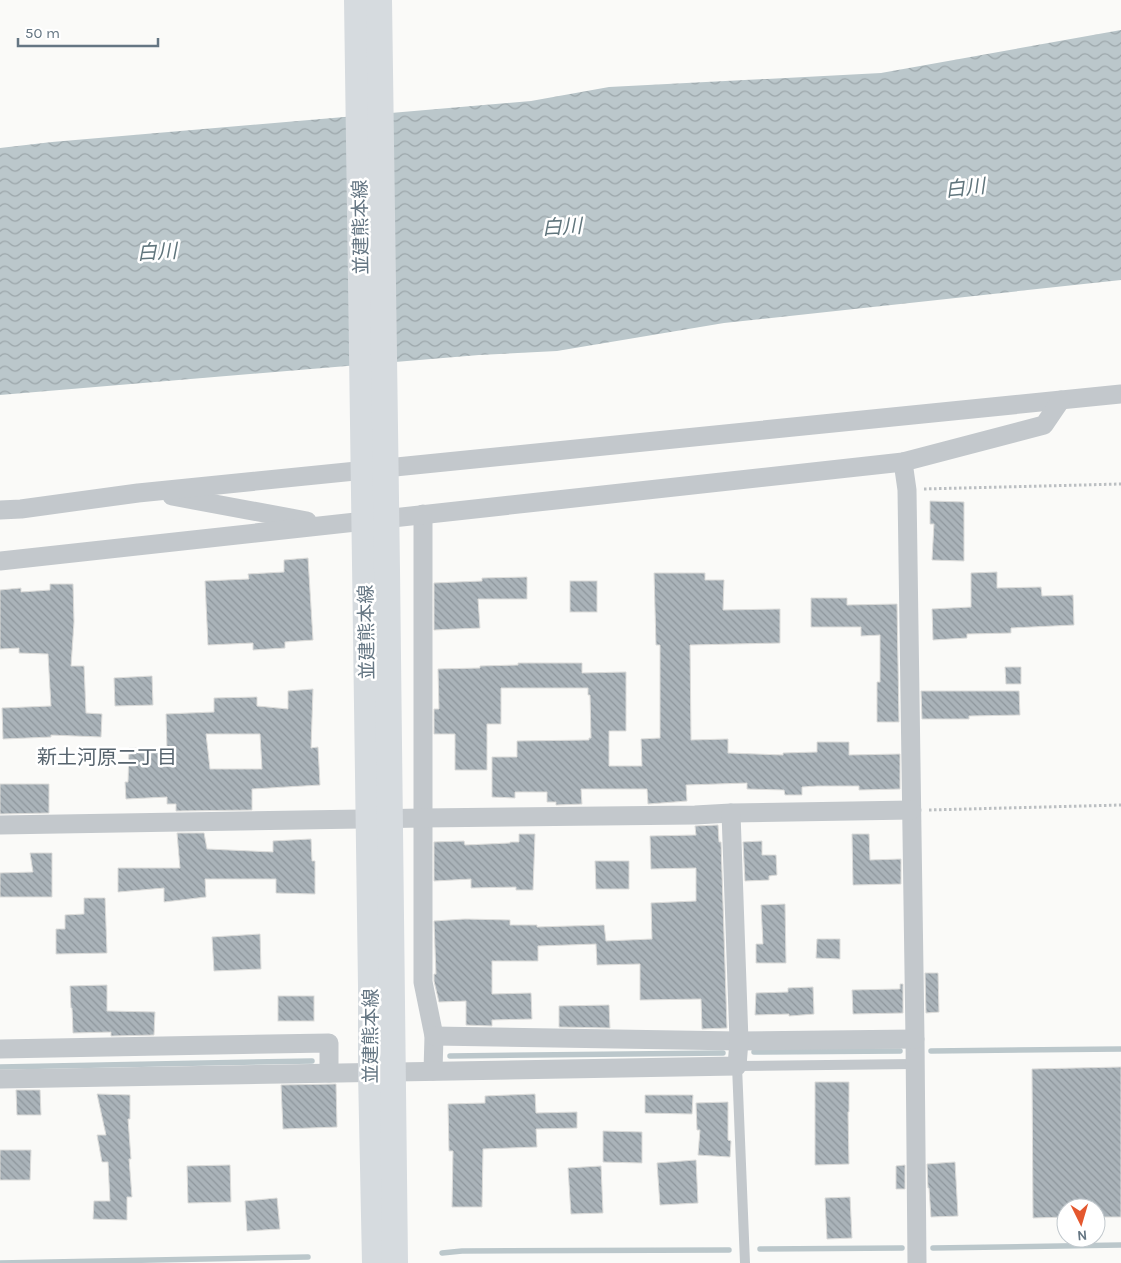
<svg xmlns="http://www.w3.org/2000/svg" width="1121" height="1263" viewBox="0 0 1121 1263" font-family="Karla,'Noto Sans JP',sans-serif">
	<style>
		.water { fill: url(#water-waves) }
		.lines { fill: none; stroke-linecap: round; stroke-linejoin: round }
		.stream { stroke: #bbc7cb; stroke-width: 5.5 }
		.building { fill: url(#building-back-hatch); stroke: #dcdcda; fill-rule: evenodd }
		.path { stroke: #bbbfc2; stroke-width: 3; stroke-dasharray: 2.5 2.5; stroke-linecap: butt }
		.service { stroke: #c3c8cc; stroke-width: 10 }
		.minor { stroke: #c3c8cc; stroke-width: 19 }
		.secondary { stroke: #d6dbdf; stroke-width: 26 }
		.labels { text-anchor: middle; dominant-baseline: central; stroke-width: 5; stroke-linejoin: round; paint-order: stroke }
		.street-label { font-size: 19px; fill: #657683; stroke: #fff }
		.water-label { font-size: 20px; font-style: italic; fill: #60757c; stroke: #fff }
		.neighbourhood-label { font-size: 20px; fill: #57646e; stroke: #fff }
	</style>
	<defs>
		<pattern id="water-waves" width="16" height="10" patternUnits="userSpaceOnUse" patternTransform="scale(1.25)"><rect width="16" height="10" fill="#bbc7cb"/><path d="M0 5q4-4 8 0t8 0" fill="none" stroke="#9ca6aa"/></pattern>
		<pattern id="building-back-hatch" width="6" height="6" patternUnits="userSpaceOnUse" patternTransform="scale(1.25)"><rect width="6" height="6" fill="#aab3b9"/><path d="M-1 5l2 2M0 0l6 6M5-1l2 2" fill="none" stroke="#8e969c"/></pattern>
	</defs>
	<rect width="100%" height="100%" fill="#fafaf8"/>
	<polygon class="water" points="1121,30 1121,280 724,323 557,351 479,355 0,395 0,148 52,142 531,101 609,87 881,73"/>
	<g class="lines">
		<g class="stream">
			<polyline points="931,1051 1121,1049"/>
			<polyline points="754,1052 900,1051"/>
			<polyline points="450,1056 723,1053"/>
			<polyline points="0,1067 312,1061"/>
			<polyline points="933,1248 1121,1245"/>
			<polyline points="760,1249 902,1248"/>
			<polyline points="442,1253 462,1251 729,1250"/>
			<polyline points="0,1263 308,1257"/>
		</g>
	</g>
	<g class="building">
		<polygon points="930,501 964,502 964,561 932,560 934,524 930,524"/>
		<polygon points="308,558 313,640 285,642 285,648 253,650 253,643 208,645 205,581 249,579 248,574 284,572 284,560"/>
		<polygon points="997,572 997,588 1041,587 1042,596 1073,595 1074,625 1011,628 1011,633 967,634 967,638 933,640 932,609 971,607 971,573"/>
		<polygon points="654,573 705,573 705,580 724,580 723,610 780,609 780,643 690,645 691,740 728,739 728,753 783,755 783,753 817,752 817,742 849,742 849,755 900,754 900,789 859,790 859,786 817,786 802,787 802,795 785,795 784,790 747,789 747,783 686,785 687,801 648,804 647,789 581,789 582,804 556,805 556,802 547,802 547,792 515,792 515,798 492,797 492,757 517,757 517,741 589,740 589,738 591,738 590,695 588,695 588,688 501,688 501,724 487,724 487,770 455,770 455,734 434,734 434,709 439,709 438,669 480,668 480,666 518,665 518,663 582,663 582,673 626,672 626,731 609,731 609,766 642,766 641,739 660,738 660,645 656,645"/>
		<polygon points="527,577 527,599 478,599 480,628 434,630 434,583 482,581 482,578"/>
		<rect x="570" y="581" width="27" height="31"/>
		<polygon points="50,584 73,584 74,622 71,666 84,666 86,713 102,714 101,737 51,735 51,737 3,739 2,708 51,706 48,654 19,653 19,648 0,649 0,590 21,588 21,592 50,590"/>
		<polygon points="811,598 847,598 847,605 897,604 899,722 877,722 877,682 880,682 880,635 861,636 861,627 811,627"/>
		<polygon points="1005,667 1021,667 1021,684 1006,684"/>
		<polygon points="152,676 153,705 115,706 114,678"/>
		<path d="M 313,689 L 311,748 L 318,747 L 320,785 L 252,789 L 252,810 L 176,811 L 176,804 L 167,804 L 167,797 L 126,799 L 125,782 L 128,782 L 129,748 L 167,749 L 166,714 L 214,712 L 214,698 L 257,697 L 257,706 L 288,709 L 288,691 ZM 206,734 L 260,734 L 262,769 L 210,769 Z"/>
		<polygon points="921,691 1019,691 1020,715 969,716 969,719 922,719"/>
		<polygon points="0,784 49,784 49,813 0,814"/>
		<polygon points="718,825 719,842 721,842 727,1028 702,1029 701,999 640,1000 640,964 597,965 596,944 538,946 538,961 492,961 492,994 531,993 532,1019 492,1020 492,1026 466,1025 466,1001 439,1002 434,981 434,974 436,974 434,921 465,919 510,920 510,925 537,925 537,927 604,925 606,941 652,939 651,903 696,901 696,868 651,869 650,836 696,835 695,826"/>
		<polygon points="177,833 204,833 207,849 273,852 273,841 311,839 312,861 315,861 315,894 276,893 276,879 205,879 206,897 164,902 164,888 118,892 118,868 180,868"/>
		<polygon points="519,834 535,834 533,890 516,890 516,887 471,888 471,879 434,881 434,842 464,841 465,845 510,843 510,842 519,842"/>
		<polygon points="852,834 869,834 870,860 901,859 901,884 853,885"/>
		<polygon points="762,841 762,855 776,855 777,875 769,876 769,880 745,881 743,842"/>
		<polygon points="30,853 52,853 52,897 0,897 0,873 33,872"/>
		<polygon points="595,861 629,861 629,889 596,889"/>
		<polygon points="84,898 105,898 107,953 56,954 56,929 65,929 65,915 84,914"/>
		<polygon points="785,904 786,963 756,963 756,944 763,944 761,905"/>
		<polygon points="260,934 261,969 214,971 212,937"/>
		<polygon points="817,939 840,939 840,959 816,958"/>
		<polygon points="925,973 938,973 939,1012 926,1013"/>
		<polygon points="900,984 903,984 903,1013 853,1014 852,990 900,989"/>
		<polygon points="107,985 107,1011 155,1012 154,1035 111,1036 111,1032 73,1033 72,1008 71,1008 70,986"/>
		<polygon points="813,987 814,1014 789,1016 789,1014 755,1015 756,993 788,992 788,988"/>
		<rect x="278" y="996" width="36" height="25"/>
		<polygon points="609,1005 610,1028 559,1027 559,1006"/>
		<polygon points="1121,1067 1121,1217 1096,1217 1096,1208 1066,1208 1066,1217 1033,1218 1032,1069"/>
		<polygon points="815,1082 849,1082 849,1112 848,1112 849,1164 815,1165"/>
		<polygon points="336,1084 337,1127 283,1129 281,1085"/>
		<polygon points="16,1090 40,1090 41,1115 17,1115"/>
		<polygon points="97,1094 130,1095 130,1119 128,1119 131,1159 129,1159 132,1197 127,1197 127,1220 93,1219 94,1201 110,1201 108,1162 102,1162 97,1135 106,1135"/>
		<polygon points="535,1094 536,1113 577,1112 577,1128 536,1129 537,1147 483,1149 482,1207 452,1207 453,1151 449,1151 448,1104 485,1103 485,1096"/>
		<polygon points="645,1095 693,1095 692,1114 645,1113"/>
		<polygon points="728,1102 728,1140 731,1141 730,1157 698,1155 700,1130 697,1130 696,1103"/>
		<polygon points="603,1131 642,1132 642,1163 603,1162"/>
		<polygon points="0,1150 31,1150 30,1180 0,1180"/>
		<polygon points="696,1160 698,1203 660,1205 657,1163"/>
		<polygon points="955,1162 958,1216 931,1217 929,1188 928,1188 927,1164"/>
		<polygon points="230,1165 231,1202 188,1203 187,1166"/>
		<polygon points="905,1165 905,1189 896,1189 896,1166"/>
		<polygon points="601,1166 603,1213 571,1214 568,1168"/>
		<polygon points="850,1197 852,1238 827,1239 825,1198"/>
		<polygon points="277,1198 280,1229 247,1231 245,1201"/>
	</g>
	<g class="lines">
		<g class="path">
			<polyline points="924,489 1121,484"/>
			<polyline points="929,810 1121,805"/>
		</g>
		<polyline class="service" points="745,1263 737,1066 915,1064"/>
		<g class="minor">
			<polyline points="903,462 907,490 915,1039 917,1263"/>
			<polyline points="172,496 307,521"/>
			<polyline points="0,510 21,509 138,493 1121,394"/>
			<polyline points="423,514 423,982 434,1036 433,1071"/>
			<polyline points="0,561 903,462 1044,425 1061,400"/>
			<polyline points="0,825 423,818 695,815 731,813 912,810"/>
			<polyline points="434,1036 739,1041 915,1039"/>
			<polyline points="0,1049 329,1043 329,1073"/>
			<polyline points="0,1079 737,1066 739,1041 731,813"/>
		</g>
		<g class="secondary">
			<polyline points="357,0 371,986 371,1072 375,1263"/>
			<polyline points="379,0 387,570 395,1263"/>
		</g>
	</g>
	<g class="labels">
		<g class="street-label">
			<text transform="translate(361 227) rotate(-91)">並建熊本線</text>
			<text transform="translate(367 632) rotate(-91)">並建熊本線</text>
			<text transform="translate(371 1036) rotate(-90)">並建熊本線</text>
		</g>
		<g class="water-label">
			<text transform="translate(965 188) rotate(-6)">白川</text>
			<text transform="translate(562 227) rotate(-3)">白川</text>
			<text transform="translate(157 252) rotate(-3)">白川</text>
		</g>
		<g class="neighbourhood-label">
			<text x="107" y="757">新土河原二丁目</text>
		</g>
	</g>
	<g transform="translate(1081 1223) rotate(175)"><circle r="24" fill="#ffffff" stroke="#c1c8cd"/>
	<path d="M0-4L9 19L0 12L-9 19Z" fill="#e4572e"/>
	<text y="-8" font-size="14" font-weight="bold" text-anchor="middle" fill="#657683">N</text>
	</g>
	<path d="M18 38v8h140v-8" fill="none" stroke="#657683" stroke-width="2.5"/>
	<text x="25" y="38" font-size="15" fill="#657683" stroke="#ffffff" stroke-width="4" paint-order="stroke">50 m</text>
</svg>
